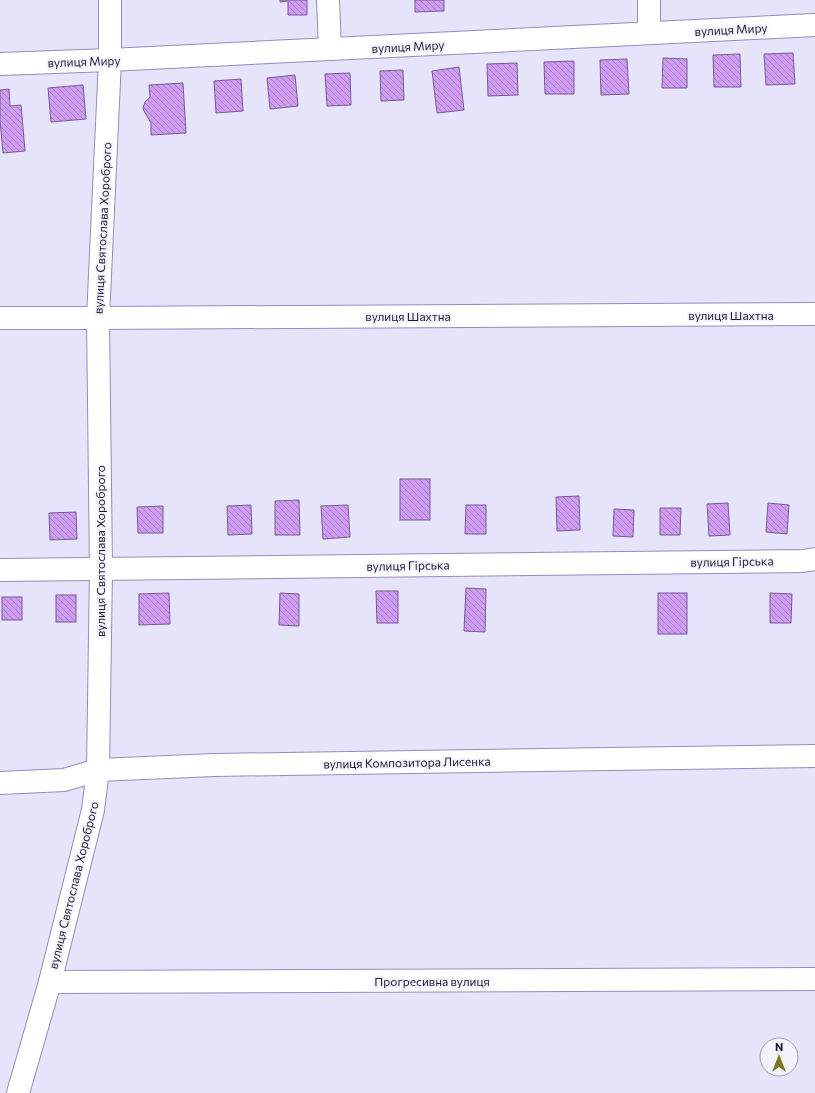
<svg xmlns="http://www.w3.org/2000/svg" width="815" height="1093" viewBox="0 0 815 1093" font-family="Commissioner,sans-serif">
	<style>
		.building { fill: url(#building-back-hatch); stroke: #775d89 }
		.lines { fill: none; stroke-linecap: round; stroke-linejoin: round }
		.minor-casing { stroke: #938cbf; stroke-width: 24 }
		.minor { stroke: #fff; stroke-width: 22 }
		.labels { text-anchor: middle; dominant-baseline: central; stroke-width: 3.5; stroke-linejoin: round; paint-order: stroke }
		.street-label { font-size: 12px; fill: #1d1a2e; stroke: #f3f2fd }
	</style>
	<defs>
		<pattern id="building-back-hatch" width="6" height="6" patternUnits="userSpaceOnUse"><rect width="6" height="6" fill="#cf9cf4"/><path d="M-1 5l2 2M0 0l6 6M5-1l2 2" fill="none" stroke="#a77ec6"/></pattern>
	</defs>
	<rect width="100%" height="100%" fill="#e6e4fa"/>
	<g class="building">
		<polygon points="280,0 307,0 307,15 288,15 288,1 280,2"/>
		<polygon points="415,0 444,0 444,11 415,12"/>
		<polygon points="793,53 795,84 766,85 764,54"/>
		<polygon points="740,54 741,87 714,87 713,55"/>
		<polygon points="663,58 687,59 687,88 662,88"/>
		<polygon points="627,59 629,94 601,95 600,60"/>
		<polygon points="574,61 574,94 545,94 544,62"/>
		<polygon points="517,63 518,95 488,96 487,64"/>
		<polygon points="459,67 464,110 437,113 432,71"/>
		<polygon points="403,70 404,100 381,101 380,71"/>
		<polygon points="350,73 351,105 327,106 325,74"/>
		<polygon points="295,75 298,106 270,109 267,78"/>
		<polygon points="241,79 243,111 216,113 214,81"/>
		<polygon points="183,83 186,133 151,135 151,123 144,111 143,108 145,102 150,97 149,85"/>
		<polygon points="83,85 86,119 51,122 48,88"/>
		<polygon points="9,89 10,106 21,105 25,151 3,153 0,120 0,90"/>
		<rect x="400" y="479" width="30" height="41"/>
		<polygon points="579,496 580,530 557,531 556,497"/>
		<polygon points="299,500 300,535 275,535 275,501"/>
		<polygon points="728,503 730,535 709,536 707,504"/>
		<polygon points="768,503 789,505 787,534 766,532"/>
		<polygon points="251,505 252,534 228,535 227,506"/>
		<polygon points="348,505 350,537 323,539 321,506"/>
		<polygon points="466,505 486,505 486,534 465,534"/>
		<polygon points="163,506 163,533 138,533 137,507"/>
		<polygon points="660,508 681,508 680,535 660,535"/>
		<polygon points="614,509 634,510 633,537 613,536"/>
		<polygon points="76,512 77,539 50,540 49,513"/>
		<polygon points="466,588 486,589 485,632 464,631"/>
		<polygon points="376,591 398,591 398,623 377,623"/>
		<polygon points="169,593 170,624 139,625 139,594"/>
		<polygon points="280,593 299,594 299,626 279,625"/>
		<rect x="658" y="593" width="29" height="41"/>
		<polygon points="770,593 792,594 791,623 770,623"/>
		<rect x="56" y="595" width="20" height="27"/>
		<rect x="2" y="597" width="20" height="23"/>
	</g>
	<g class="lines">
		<defs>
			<g id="minor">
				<polyline points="328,0 330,49"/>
				<polyline points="649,0 649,33"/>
				<polyline points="0,64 110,60 815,25"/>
				<polyline points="0,318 98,318 815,314"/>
				<polyline points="0,570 803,561 815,559"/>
				<polyline points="0,783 64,780 98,770 214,765 815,756"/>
				<polyline points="50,982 815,979"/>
				<polyline points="18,1093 50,982 93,810 98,770 101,569 98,318 110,60 110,0"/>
			</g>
		</defs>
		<use href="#minor" class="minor-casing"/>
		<use href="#minor" class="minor"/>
	</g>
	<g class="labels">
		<g class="street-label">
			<text transform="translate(731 29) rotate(-3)">вулиця Миру</text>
			<text transform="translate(408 46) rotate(-3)">вулиця Миру</text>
			<text transform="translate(84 61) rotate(-2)">вулиця Миру</text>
			<text transform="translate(102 228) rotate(-87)">вулиця Святослава Хороброго</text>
			<text x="731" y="315">вулиця Шахтна</text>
			<text x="408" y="316">вулиця Шахтна</text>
			<text transform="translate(100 551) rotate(-90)">вулиця Святослава Хороброго</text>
			<text transform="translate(732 561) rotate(-1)">вулиця Гірська</text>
			<text transform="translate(408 565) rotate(-1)">вулиця Гірська</text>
			<text transform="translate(407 762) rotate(-1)">вулиця Композитора Лисенка</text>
			<text transform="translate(73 885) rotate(-76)">вулиця Святослава Хороброго</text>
			<text x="432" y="981">Прогресивна вулиця</text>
		</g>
	</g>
	<g transform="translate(779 1057)"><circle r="19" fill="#f3f2fd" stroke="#9d9caa"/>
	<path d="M0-3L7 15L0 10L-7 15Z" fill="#777820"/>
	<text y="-6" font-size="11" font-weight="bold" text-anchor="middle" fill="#1d1a2e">N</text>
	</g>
</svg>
